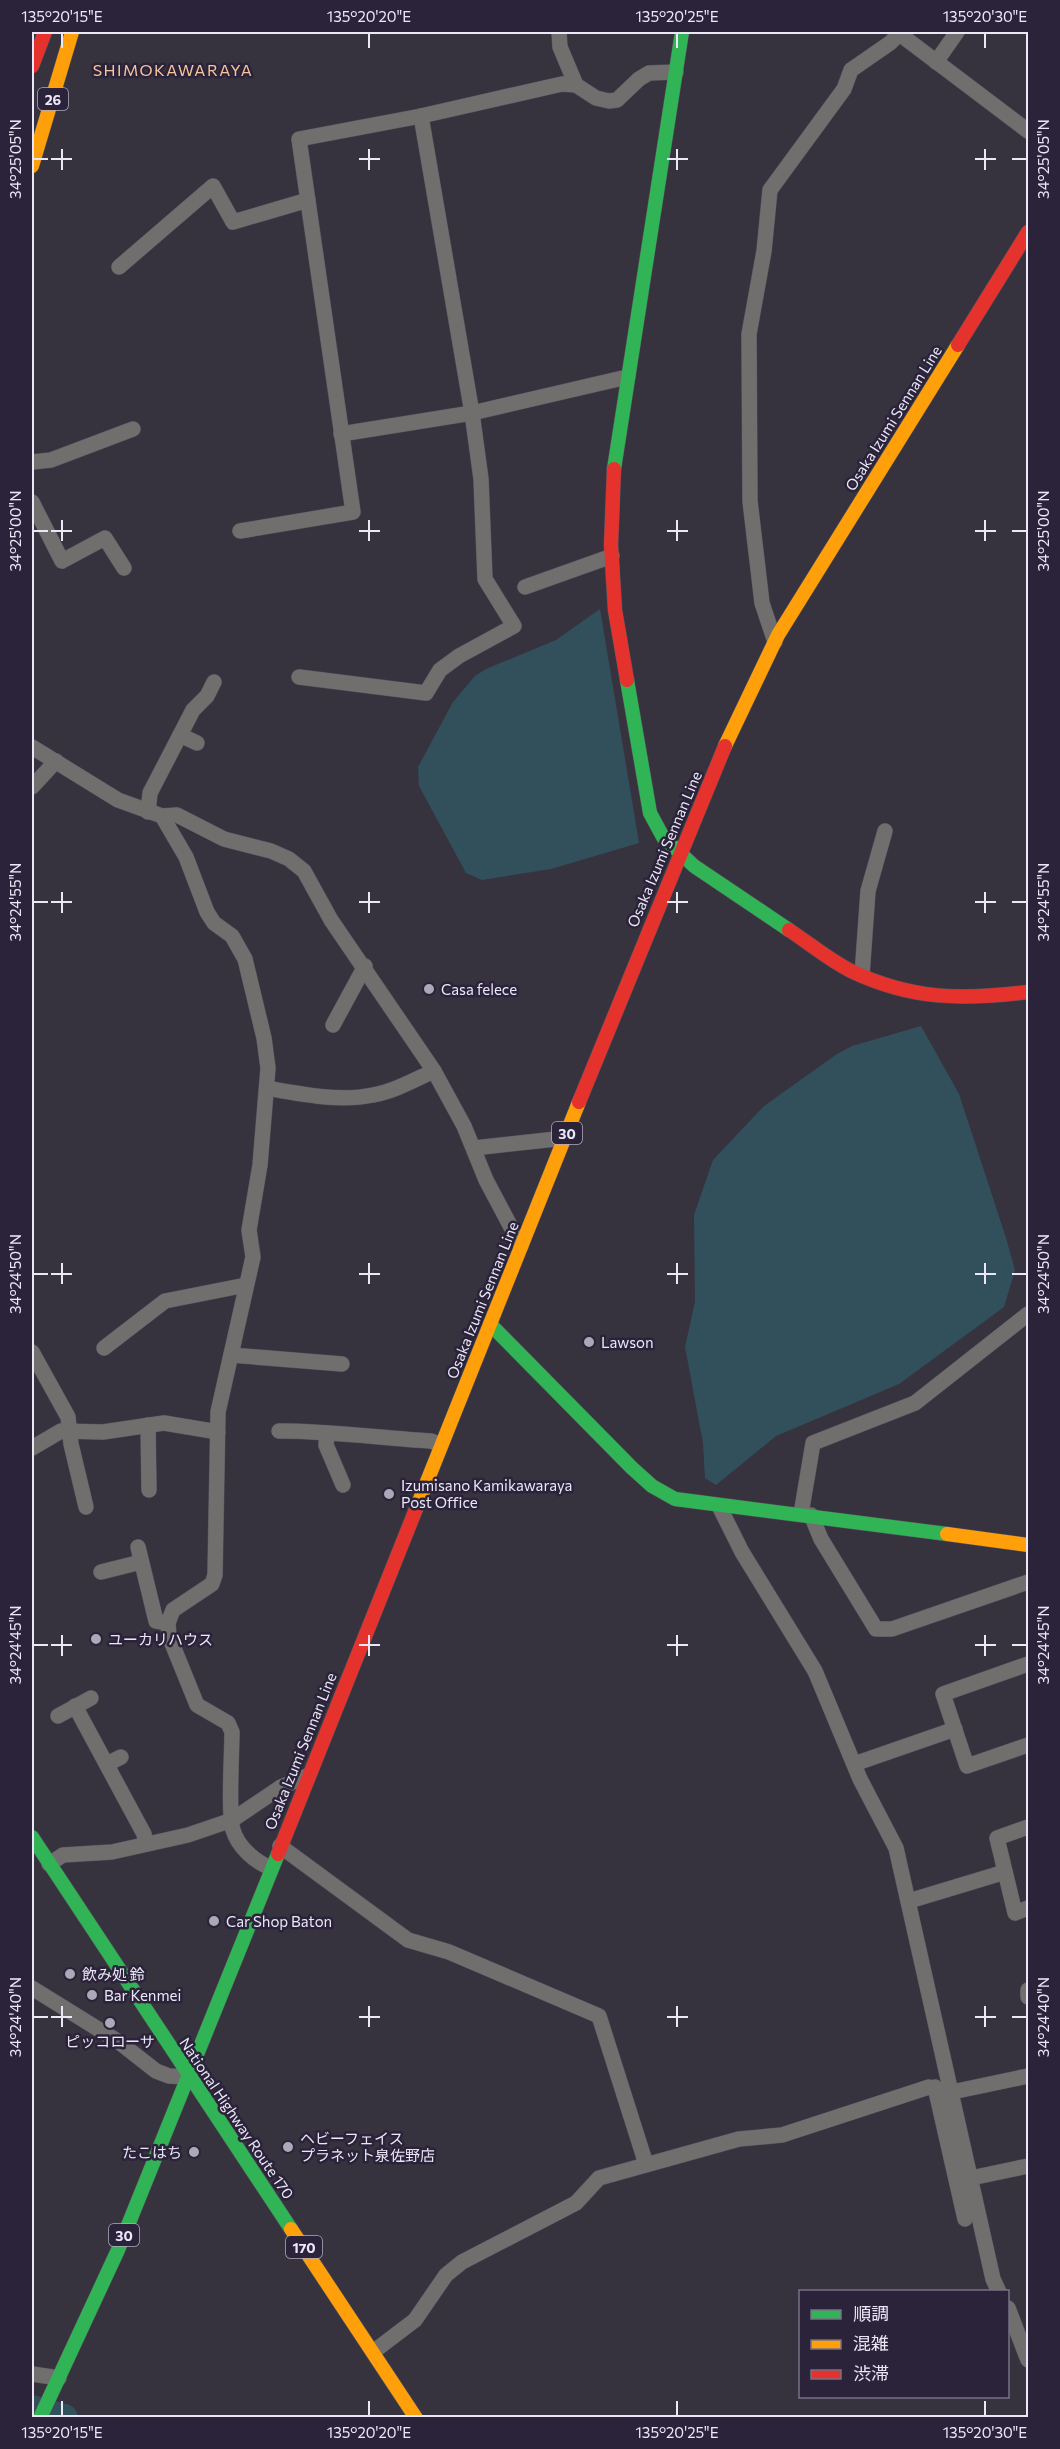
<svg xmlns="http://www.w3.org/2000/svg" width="1060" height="2449" viewBox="0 0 1060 2449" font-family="Commissioner,'Noto Sans JP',sans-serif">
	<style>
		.water { fill: #32505b }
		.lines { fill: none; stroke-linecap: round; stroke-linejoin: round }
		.river { stroke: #32505b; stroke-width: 28 }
		.street-casing { stroke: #54515c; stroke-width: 16 }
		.fast-casing { stroke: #54515c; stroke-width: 15 }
		.slow-casing { stroke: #54515c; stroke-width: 15 }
		.jam-casing { stroke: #54515c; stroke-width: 15 }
		.street { stroke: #716f6e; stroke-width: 15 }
		.fast { stroke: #30b455; stroke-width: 14 }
		.slow { stroke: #ff9f0a; stroke-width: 14 }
		.jam { stroke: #e5322d; stroke-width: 14 }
		.ticks { fill: none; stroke: #ebe7f7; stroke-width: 2 }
		.poi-dot { fill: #aca8b7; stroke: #2a233a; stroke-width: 2 }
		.labels { text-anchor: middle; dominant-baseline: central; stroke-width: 5; stroke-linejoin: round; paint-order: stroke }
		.shield { fill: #2a233a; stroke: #b1acbe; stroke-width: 1.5 }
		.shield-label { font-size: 14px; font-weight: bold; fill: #ebe7f7 }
		.street-label { font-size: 15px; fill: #ebe7f7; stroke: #2a233a }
		.poi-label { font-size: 15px; fill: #ebe7f7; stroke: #2a233a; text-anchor: start }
		.neighbourhood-label { font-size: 16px; letter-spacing: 1.5px; fill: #f7c59b; stroke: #2a233a }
		.neatline { fill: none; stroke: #ebe7f7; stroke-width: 2 }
		.ticks-label { font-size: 15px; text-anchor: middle; fill: #ebe7f7 }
	</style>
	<rect width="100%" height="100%" fill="#36333f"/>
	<g class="water">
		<polygon points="600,609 639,843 551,869 482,880 466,873 419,786 418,767 453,702 475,676 486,669 556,640"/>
		<polygon points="921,1026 959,1094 1006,1238 1015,1270 1004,1307 899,1384 776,1436 716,1485 705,1478 703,1443 685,1347 695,1302 694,1215 713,1160 764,1106 837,1054 852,1046"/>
	</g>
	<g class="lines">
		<polyline class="river" points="32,2409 64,2418"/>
		<defs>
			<g id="street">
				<polyline points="559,32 560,47 576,85"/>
				<polyline points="897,32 1028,131"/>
				<polyline points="936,62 957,32"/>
				<polyline points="119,267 213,186 233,222 308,200"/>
				<polyline points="341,434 472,413 627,377"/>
				<polyline points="32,462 51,460 133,429"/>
				<polyline points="32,502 62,561 105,538 124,568"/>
				<polyline points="240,531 353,512 299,139 421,116 562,84 576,85 596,98 609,101 617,100 639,79 649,73 676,72"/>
				<polyline points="525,587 612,556"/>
				<polyline points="775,642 762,603 750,501 749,334 764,251 770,190 844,89 851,70 890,43 901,32"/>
				<polyline points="299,677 426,693 440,670 459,656 514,626 485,579 481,479 472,413 421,116"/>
				<polyline points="180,735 197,743"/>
				<path d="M 32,747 L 118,800 L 162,816 L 186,857 L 207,912 L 214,923 L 232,936 L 245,959 L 264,1038 L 268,1068 L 260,1165 L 249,1230 L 253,1257 L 218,1412 L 215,1575 L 212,1584 L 173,1610 L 168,1623 L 169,1636 L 197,1705 L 228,1723 L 232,1732 C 232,1753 228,1813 233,1830 C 238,1847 255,1862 271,1868"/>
				<polyline points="32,787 56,761"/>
				<polyline points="148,812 150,793 193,710 207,696 214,682"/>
				<polyline points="162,816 177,815 224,839 271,851 289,859 304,871 331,920 434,1071 464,1126 486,1180 521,1246"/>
				<polyline points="862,975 868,891 885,831"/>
				<polyline points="333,1025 365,966"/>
				<path d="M 267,1088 C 300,1094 339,1102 373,1095 C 395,1091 414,1080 434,1071"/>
				<polyline points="474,1148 565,1138"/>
				<polyline points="104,1348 165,1301 246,1285"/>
				<polyline points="32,1352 68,1417 71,1444 86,1507"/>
				<polyline points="231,1355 342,1364"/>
				<polyline points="148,1425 149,1490"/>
				<path d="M 279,1431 C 330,1431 381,1438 431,1441 L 441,1445"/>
				<polyline points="327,1433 326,1445 343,1485"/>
				<polyline points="32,1448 61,1431 103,1432 164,1423 218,1432"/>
				<polyline points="719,1506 742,1552 815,1671 860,1779 896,1848 993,2279 999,2292"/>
				<polyline points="801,1514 813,1443 915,1403 1028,1314"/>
				<polyline points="811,1515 821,1539 876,1629 892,1629 1028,1582"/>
				<polyline points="138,1547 156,1621 168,1623"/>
				<polyline points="101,1572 141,1562"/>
				<polyline points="1028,1664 943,1694 967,1766 1028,1745"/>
				<polyline points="75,1706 144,1834 146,1844"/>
				<polyline points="58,1716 91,1698"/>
				<polyline points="107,1764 121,1757"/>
				<polyline points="854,1764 955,1729"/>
				<polyline points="1028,1827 997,1838 1015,1913 1028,1908"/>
				<polyline points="280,1846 408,1940 449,1952 599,2016 646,2164"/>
				<polyline points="49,1864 63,1855 112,1852 188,1835 232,1820 281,1787 307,1776"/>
				<polyline points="909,1901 1005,1872"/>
				<polyline points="32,1988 119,2042 156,2071 169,2076 189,2077"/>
				<polyline points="1028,1990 1028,1997"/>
				<polyline points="935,2087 965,2219"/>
				<polyline points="971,2178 1028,2166"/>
				<polyline points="1008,2308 1028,2360"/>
				<polyline points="373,2352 415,2320 446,2275 462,2262 576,2203 599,2178 739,2139 782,2135 929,2087 952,2092 1028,2076"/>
				<polyline points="32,2374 59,2378"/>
			</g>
			<g id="fast">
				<polyline points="614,469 682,32"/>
				<polyline points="627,680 650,813 663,837 694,866 789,930"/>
				<polyline points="490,1324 632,1468 652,1486 675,1499 947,1534"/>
				<polyline points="32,1837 291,2229"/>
				<polyline points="40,2418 118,2250 278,1854"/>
			</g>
			<g id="slow">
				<polyline points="32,166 72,32"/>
				<polyline points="725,746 778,635 958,345"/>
				<polyline points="416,1509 579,1102"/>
				<polyline points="947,1534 1028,1545"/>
				<polyline points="291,2229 416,2418"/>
			</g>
			<g id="jam">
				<polyline points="32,66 45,32"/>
				<polyline points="958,345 1028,232"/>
				<polyline points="614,469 611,545 615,610 627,680"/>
				<path d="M 789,930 C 809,943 829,960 851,971 C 912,1000 962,1000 1028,992"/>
				<polyline points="579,1102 725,746"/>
				<polyline points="278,1854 416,1509"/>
			</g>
		</defs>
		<use href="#street" class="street-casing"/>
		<use href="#fast" class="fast-casing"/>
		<use href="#slow" class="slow-casing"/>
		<use href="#jam" class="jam-casing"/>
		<use href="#street" class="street"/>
		<use href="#fast" class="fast"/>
		<use href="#slow" class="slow"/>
		<use href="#jam" class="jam"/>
	</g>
	<path class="ticks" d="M 62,33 L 62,48M 369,33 L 369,48M 677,33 L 677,48M 985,33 L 985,48M 62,149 L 62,170M 369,149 L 369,170M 677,149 L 677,170M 985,149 L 985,170M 33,159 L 48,159M 51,159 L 72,159M 359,159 L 380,159M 667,159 L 688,159M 975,159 L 996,159M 1012,159 L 1027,159M 62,520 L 62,541M 369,520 L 369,541M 677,520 L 677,541M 985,520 L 985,541M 33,531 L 48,531M 51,531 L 72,531M 359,531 L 380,531M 667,531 L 688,531M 975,531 L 996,531M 1012,531 L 1027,531M 62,892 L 62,913M 369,892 L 369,913M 677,892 L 677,913M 985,892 L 985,913M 33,902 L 48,902M 51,902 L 72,902M 359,902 L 380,902M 667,902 L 688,902M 975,902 L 996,902M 1012,902 L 1027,902M 62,1263 L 62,1284M 369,1263 L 369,1284M 677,1263 L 677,1284M 985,1263 L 985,1284M 33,1274 L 48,1274M 51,1274 L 72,1274M 359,1274 L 380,1274M 667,1274 L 688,1274M 975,1274 L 996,1274M 1012,1274 L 1027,1274M 62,1635 L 62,1656M 369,1635 L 369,1656M 677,1635 L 677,1656M 985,1635 L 985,1656M 33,1645 L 48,1645M 51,1645 L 72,1645M 359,1645 L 380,1645M 667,1645 L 688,1645M 975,1645 L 996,1645M 1012,1645 L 1027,1645M 62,2006 L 62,2027M 369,2006 L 369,2027M 677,2006 L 677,2027M 985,2006 L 985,2027M 33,2017 L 48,2017M 51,2017 L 72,2017M 359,2017 L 380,2017M 667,2017 L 688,2017M 975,2017 L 996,2017M 1012,2017 L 1027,2017M 62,2401 L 62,2416M 369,2401 L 369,2416M 677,2401 L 677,2416M 985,2401 L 985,2416"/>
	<g class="poi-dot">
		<circle cx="429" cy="989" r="6"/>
		<circle cx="589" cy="1342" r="6"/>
		<circle cx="389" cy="1494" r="6"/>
		<circle cx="96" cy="1639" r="6"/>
		<circle cx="214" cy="1921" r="6"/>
		<circle cx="70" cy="1974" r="6"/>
		<circle cx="92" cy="1995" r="6"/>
		<circle cx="110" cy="2023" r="6"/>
		<circle cx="288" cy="2147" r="6"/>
		<circle cx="194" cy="2152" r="6"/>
	</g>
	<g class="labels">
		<g class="shield">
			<rect x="38" y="88" width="30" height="22" rx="4.5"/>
			<rect x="552" y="1122" width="30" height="22" rx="4.5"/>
			<rect x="109" y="2224" width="30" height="22" rx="4.5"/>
			<rect x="286" y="2236" width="36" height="22" rx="4.5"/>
		</g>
		<g class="shield-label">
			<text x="53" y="99">26</text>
			<text x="567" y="1133">30</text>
			<text x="124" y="2235">30</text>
			<text x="304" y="2247">170</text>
		</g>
		<g class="street-label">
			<text transform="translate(893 418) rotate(-58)">Osaka Izumi Sennan Line</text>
			<text transform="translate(664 849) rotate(-67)">Osaka Izumi Sennan Line</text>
			<text transform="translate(482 1300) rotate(-68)">Osaka Izumi Sennan Line</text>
			<text transform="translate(300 1751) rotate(-68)">Osaka Izumi Sennan Line</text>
			<text transform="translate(237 2118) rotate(56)">National Highway Route 170</text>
		</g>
		<g class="poi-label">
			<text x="441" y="989">Casa felece</text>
			<text x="601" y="1342">Lawson</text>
			<text x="401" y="1485">Izumisano Kamikawaraya<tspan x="401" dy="17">Post Office</tspan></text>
			<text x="108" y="1639">ユーカリハウス</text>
			<text x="226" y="1921">Car Shop Baton</text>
			<text x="82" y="1974">飲み処 鈴</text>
			<text x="104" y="1995">Bar Kenmei</text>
			<text x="110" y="2041" text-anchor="middle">ピッコローサ</text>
			<text x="300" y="2138">ヘビーフェイス<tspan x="300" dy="17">プラネット泉佐野店</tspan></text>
			<text x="182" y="2152" text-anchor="end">たこはち</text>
		</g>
		<g class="neighbourhood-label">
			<text x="173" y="69">SHIMOKAWARAYA</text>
		</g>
	</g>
	<rect width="1060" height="2449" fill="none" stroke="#2a233a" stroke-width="66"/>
	<rect x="799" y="2290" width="210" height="108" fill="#2a233a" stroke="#777186" stroke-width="1.5"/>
	<rect x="811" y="2310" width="30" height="9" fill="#30b455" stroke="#777186" stroke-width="1.5"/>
	<text x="853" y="2320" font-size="18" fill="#ebe7f7">順調</text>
	<rect x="811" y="2340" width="30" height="9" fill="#ff9f0a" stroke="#777186" stroke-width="1.5"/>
	<text x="853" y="2350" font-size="18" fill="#ebe7f7">混雑</text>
	<rect x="811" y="2370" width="30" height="9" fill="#e5322d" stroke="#777186" stroke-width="1.5"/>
	<text x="853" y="2380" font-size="18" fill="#ebe7f7">渋滞</text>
	<rect x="33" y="33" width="994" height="2383" class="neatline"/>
	<g class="ticks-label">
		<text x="62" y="22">135°20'15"E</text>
		<text x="369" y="22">135°20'20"E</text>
		<text x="677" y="22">135°20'25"E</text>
		<text x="985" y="22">135°20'30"E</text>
		<text transform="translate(16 159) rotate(-90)" y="5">34°25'05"N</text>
		<text transform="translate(1044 159) rotate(-90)" y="5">34°25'05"N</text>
		<text transform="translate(16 531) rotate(-90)" y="5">34°25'00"N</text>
		<text transform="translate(1044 531) rotate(-90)" y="5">34°25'00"N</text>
		<text transform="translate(16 902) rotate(-90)" y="5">34°24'55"N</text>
		<text transform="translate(1044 902) rotate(-90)" y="5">34°24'55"N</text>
		<text transform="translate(16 1274) rotate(-90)" y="5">34°24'50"N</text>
		<text transform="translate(1044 1274) rotate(-90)" y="5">34°24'50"N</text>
		<text transform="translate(16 1645) rotate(-90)" y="5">34°24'45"N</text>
		<text transform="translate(1044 1645) rotate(-90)" y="5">34°24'45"N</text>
		<text transform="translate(16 2017) rotate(-90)" y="5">34°24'40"N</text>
		<text transform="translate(1044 2017) rotate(-90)" y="5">34°24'40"N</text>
		<text x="62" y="2438">135°20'15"E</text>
		<text x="369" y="2438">135°20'20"E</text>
		<text x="677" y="2438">135°20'25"E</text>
		<text x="985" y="2438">135°20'30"E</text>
	</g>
</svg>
